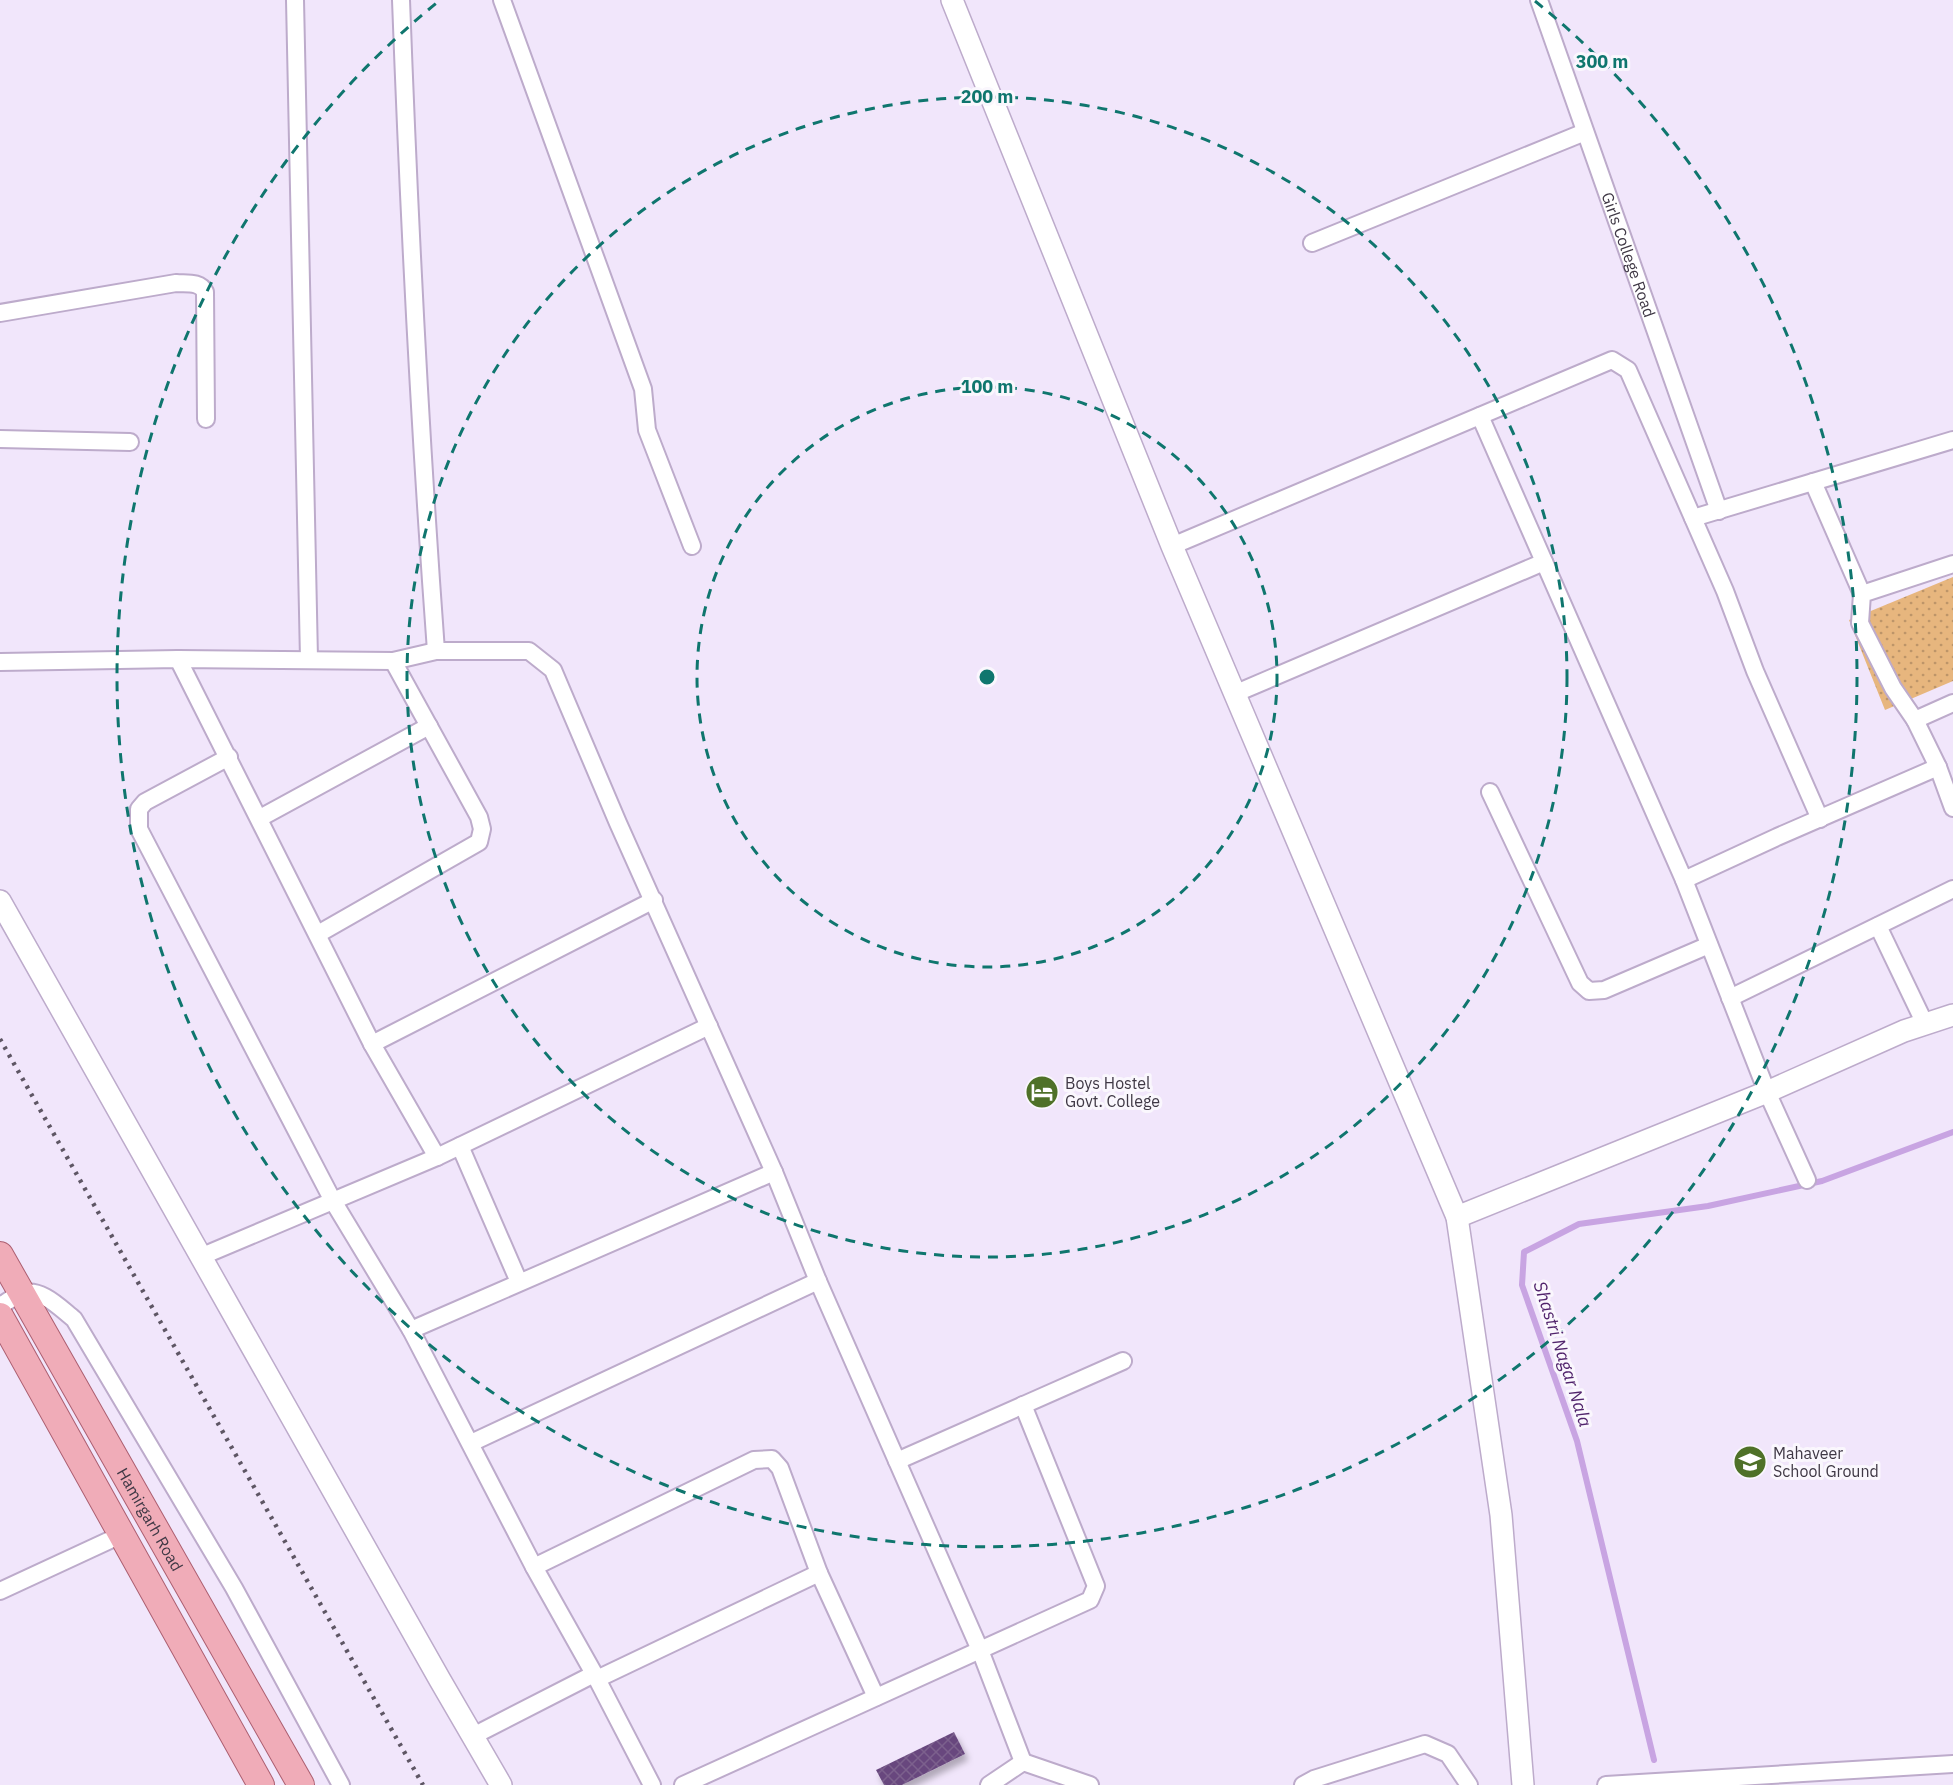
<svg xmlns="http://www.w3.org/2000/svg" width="1953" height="1785" viewBox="0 0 1953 1785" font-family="'IBM Plex Sans',sans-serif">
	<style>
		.park { fill: url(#park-dots) }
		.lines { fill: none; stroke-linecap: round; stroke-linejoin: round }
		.stream { stroke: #c8a4e2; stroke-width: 6 }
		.building { fill: url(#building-cross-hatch); filter: url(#shadow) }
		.minor-casing { stroke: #bdabcb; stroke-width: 20 }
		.tertiary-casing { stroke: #bdabcb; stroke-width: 24 }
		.primary-casing { stroke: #ac5f71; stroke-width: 28 }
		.minor { stroke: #fff; stroke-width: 16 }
		.tertiary { stroke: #fff; stroke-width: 21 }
		.primary { stroke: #f0acb8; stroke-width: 26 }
		.rail { stroke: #5e5664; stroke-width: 4.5; stroke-dasharray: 3 6; stroke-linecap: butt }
		.ring { fill: none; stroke: #0f766e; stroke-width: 3; stroke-dasharray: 10 8 }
		.labels { text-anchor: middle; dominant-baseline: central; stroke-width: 6; stroke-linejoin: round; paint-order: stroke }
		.street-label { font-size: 16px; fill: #3f3845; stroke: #faf7fd }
		.poi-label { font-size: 16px; fill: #3f3845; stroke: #faf7fd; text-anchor: start }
		.water-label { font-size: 18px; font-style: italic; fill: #51246c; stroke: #faf7fd }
		.centre { fill: #0f766e; stroke: #faf7fd; stroke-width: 3 }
		.ring-label { font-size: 18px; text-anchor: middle; font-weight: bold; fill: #0f766e; stroke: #faf7fd; stroke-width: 6; stroke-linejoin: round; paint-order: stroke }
	</style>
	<defs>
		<pattern id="park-dots" width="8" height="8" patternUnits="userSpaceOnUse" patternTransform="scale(1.5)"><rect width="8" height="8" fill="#e7b67e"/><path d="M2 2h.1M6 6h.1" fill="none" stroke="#bd9569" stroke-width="1.8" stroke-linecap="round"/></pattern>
		<pattern id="building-cross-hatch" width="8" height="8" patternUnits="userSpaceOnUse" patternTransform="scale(1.5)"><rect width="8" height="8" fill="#68477e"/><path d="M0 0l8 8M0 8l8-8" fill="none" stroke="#7b608d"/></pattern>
		<filter id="shadow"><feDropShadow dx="3.5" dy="6" stdDeviation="3" flood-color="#0004"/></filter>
	</defs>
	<rect width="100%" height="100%" fill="#f1e6fb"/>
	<polygon class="park" points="1953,577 1953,681 1885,710 1849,620"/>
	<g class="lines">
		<polyline class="stream" points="1654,1760 1577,1441 1522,1285 1524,1252 1579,1224 1708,1206 1822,1181 1953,1132"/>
	</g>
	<polygon class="building" points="954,1732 965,1754 902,1785 884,1785 876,1770"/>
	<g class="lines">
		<defs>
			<g id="minor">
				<polyline points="295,0 309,659"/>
				<path d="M 401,0 C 409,217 420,434 436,651"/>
				<polyline points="502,0 643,389 647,430 692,546"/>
				<path id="s1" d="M 1539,0 L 1719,511"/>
				<polyline points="1312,243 1585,132"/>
				<path d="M 0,313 L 176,283 C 186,284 200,281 205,292 L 206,419"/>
				<polyline points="1480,416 1684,880 1767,1092 1807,1180"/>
				<polyline points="0,439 130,442"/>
				<polyline points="1813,482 1862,594"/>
				<polyline points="1693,518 1953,440"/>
				<polyline points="1172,546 1612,360 1628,370 1725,591 1755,671 1820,819"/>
				<polyline points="1953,564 1862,594 1860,623 1893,688 1915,720 1953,703"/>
				<polyline points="178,659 372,1044 437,1157 200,1257"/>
				<polyline points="0,662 178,659 393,661 436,651 529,651 553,670 618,823 774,1172 818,1281 980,1650 1023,1762 989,1785"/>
				<polyline points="1234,694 1544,562"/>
				<polyline points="1915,720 1938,767 1953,808"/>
				<polyline points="229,757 145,802 139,809 139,829 333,1201 411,1330 534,1567 597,1679 652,1785"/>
				<polyline points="1490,792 1580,983 1589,991 1604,990 1709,945"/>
				<polyline points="260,818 429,726"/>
				<polyline points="1684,880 1777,837 1938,767"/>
				<polyline points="1878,926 1925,1024"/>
				<polyline points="318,934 479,842 482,829 479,817 393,661"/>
				<polyline points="1730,998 1953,889"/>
				<polyline points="372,1044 654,900"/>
				<polyline points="460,1146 519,1282"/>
				<polyline points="437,1157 709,1026"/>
				<path d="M 0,1306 C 7,1302 14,1296 21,1294 C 41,1287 60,1308 74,1319 L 234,1588 L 341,1785"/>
				<polyline points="411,1330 774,1172"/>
				<polyline points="471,1443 818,1281"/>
				<polyline points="897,1461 1123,1361"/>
				<polyline points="534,1567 754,1460 772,1459 780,1468 819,1573"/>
				<polyline points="0,1591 123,1534"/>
				<polyline points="597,1679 819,1573 876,1697"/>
				<polyline points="473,1736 594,1674"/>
				<polyline points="1023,1762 1090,1785"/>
				<polyline points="683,1785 1090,1600 1096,1586 1023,1405"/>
				<polyline points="1303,1785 1314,1779 1425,1744 1448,1754 1469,1785"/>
				<polyline points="1606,1785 1953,1764"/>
			</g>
			<g id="tertiary">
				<polyline points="952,0 1172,546 1457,1217 1501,1515 1523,1785"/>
				<polyline points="0,901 440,1680 501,1785"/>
				<polyline points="1457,1217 1767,1092 1904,1031 1953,1015"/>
			</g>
			<g id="primary">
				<path id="s2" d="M 0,1255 L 301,1785"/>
				<polyline points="0,1316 261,1785"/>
			</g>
		</defs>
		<use href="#minor" class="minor-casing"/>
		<use href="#tertiary" class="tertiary-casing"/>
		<use href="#primary" class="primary-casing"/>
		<use href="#minor" class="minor"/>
		<use href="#tertiary" class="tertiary"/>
		<use href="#primary" class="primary"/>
		<polyline class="rail" points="0,1039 423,1785"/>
	</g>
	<g class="ring">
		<circle cx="987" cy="677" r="290"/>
		<circle cx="987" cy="677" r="580"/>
		<path d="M1535 1A870 870 0 1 1 439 1"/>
	</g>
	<defs>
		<symbol id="hotel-disc" viewBox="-11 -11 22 22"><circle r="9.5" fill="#4f7128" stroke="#faf7fd"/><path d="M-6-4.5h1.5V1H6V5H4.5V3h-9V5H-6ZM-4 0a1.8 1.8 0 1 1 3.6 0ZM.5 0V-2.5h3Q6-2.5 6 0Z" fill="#fff"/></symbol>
		<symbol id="school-disc" viewBox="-11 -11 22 22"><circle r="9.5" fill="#4f7128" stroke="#faf7fd"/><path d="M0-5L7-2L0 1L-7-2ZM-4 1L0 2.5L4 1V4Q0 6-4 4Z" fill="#fff"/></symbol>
	</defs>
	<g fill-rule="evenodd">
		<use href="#hotel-disc" x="1023" y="1073" width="38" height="38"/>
		<use href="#school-disc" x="1731" y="1443" width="38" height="38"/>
	</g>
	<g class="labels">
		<g class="street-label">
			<text stroke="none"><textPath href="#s1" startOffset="270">Girls College Road</textPath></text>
			<text stroke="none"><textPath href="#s2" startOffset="304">Hamirgarh Road</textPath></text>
		</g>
		<g class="poi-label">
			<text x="1065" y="1083">Boys Hostel<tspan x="1065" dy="18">Govt. College</tspan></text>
			<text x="1773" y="1453">Mahaveer<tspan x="1773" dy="18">School Ground</tspan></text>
		</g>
		<g class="water-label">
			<text transform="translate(1563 1354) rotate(72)">Shastri Nagar Nala</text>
		</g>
	</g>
	<circle cx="987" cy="677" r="9" class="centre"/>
	<g class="ring-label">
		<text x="1602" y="68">300 m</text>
		<text x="987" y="103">200 m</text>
		<text x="987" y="393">100 m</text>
	</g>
</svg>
